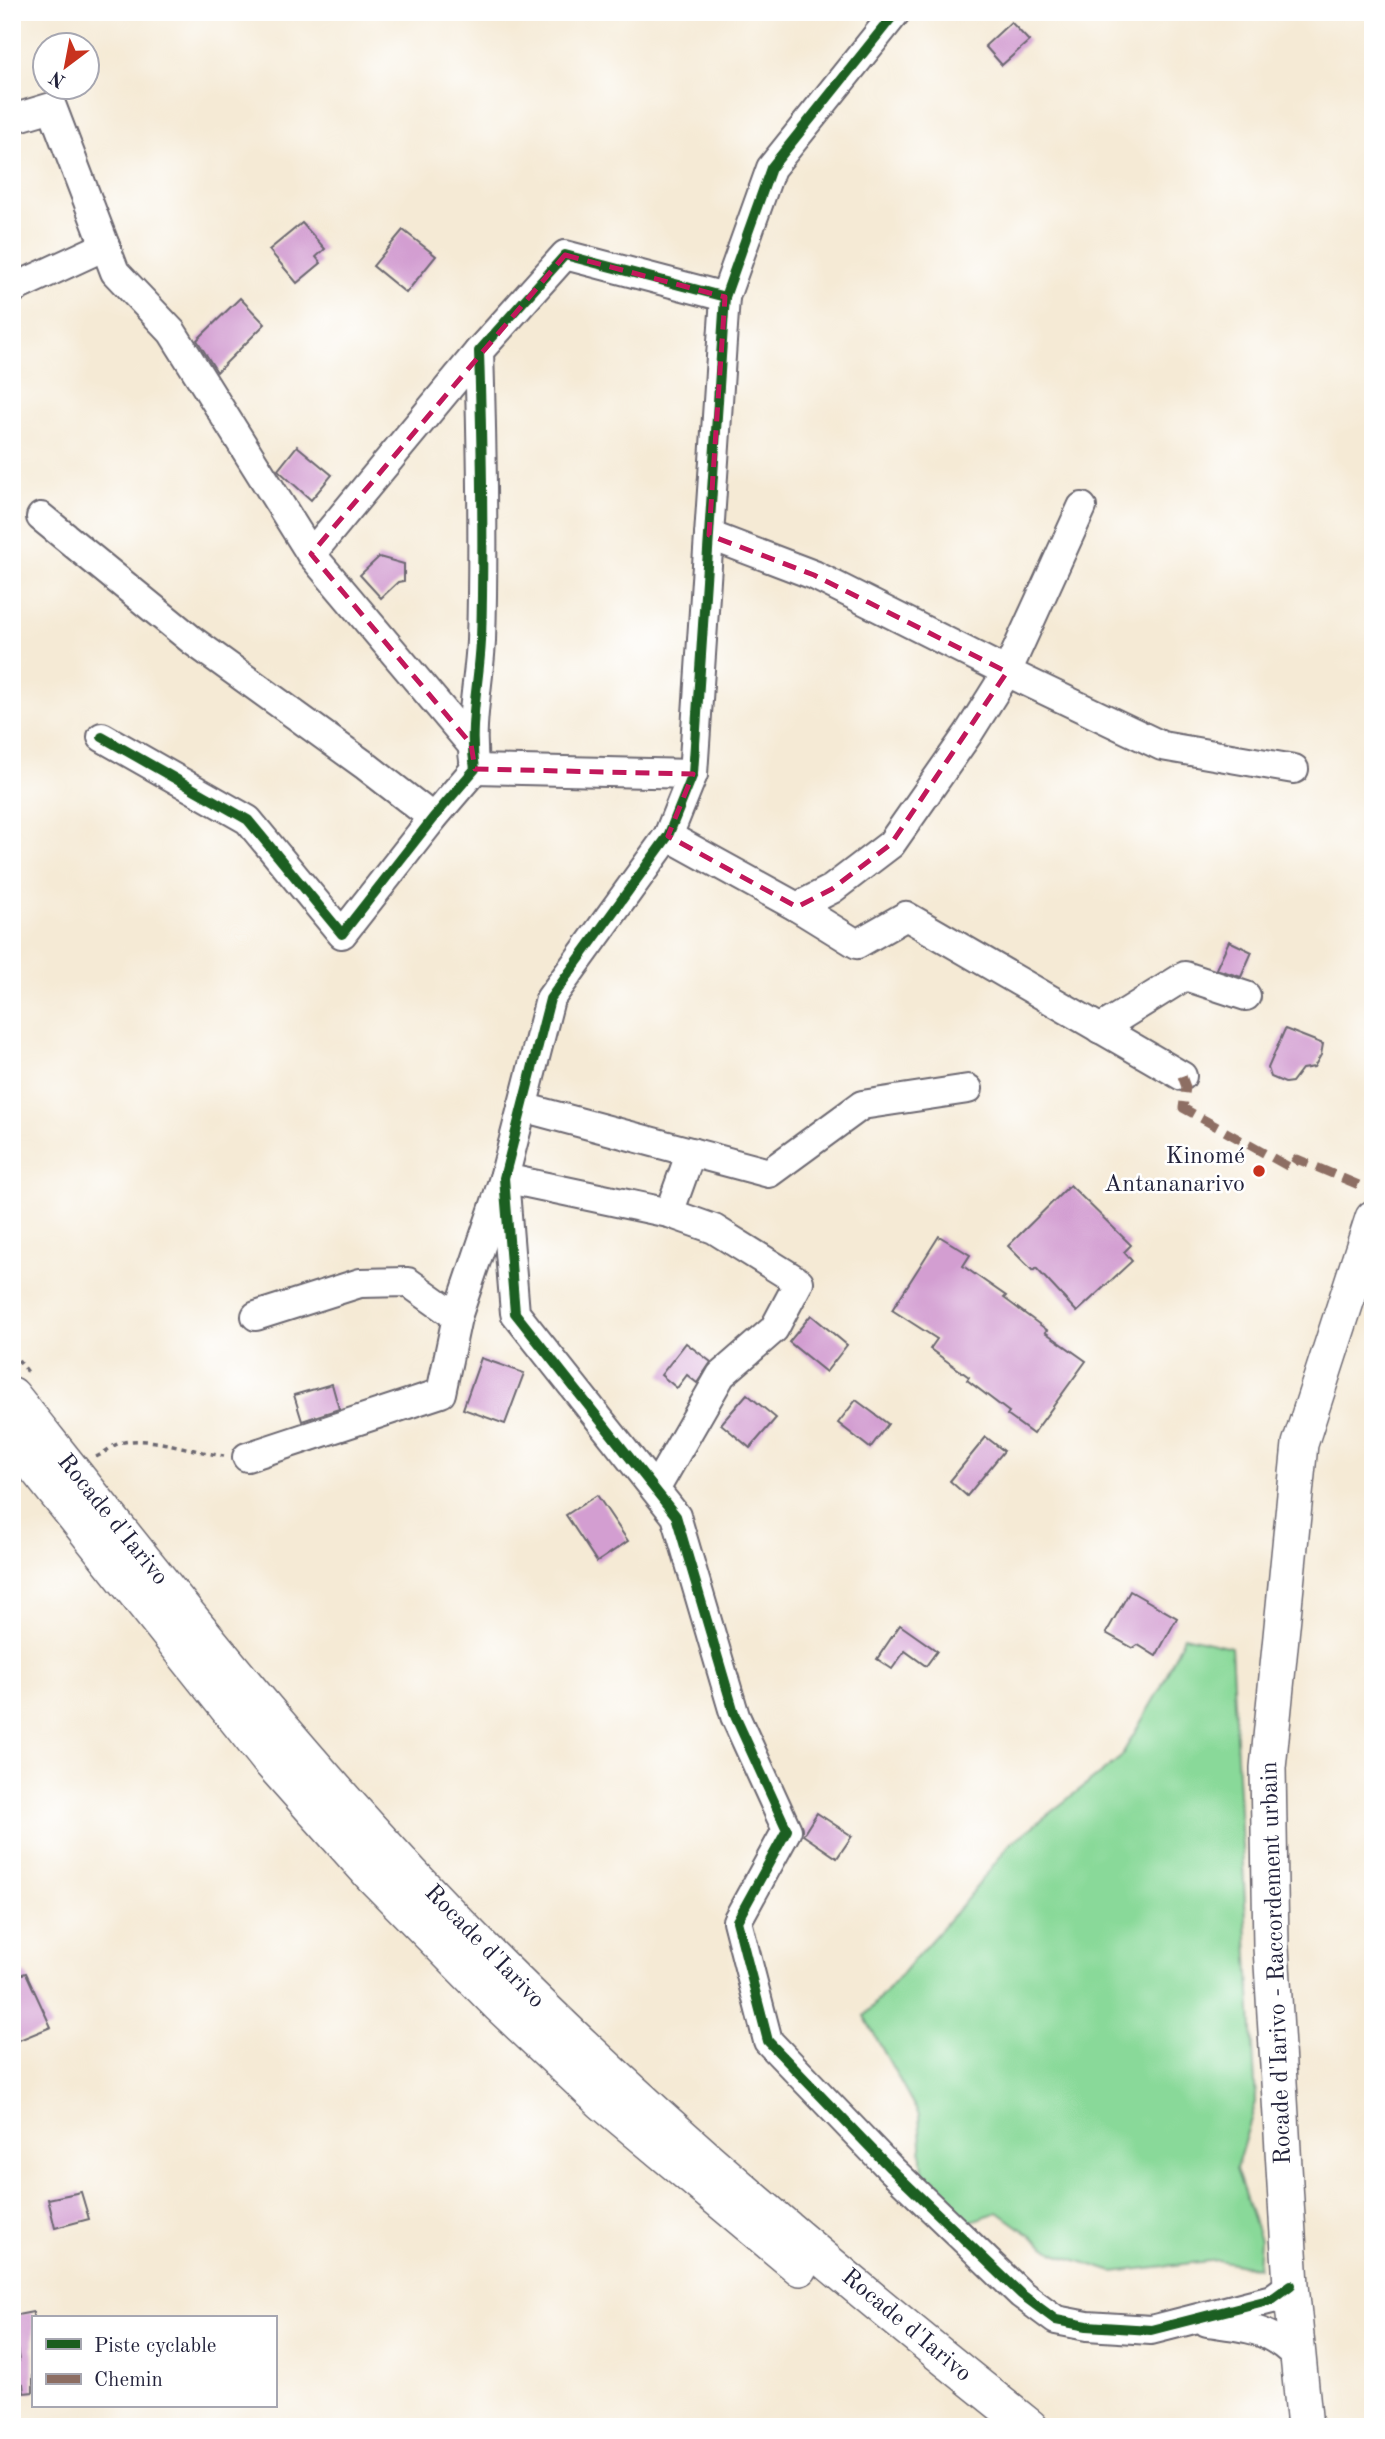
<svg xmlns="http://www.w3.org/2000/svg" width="1385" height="2439" viewBox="0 0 1385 2439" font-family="'Old Standard TT',serif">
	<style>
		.green { fill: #89d999; stroke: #567e6a; stroke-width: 2 }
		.building { fill: #d39ed1 }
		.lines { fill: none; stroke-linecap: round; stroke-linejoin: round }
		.minor-casing { stroke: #6c6871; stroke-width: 32 }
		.major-casing { stroke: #6c6871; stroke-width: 38 }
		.path { stroke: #6c6871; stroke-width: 3.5; stroke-dasharray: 5 5; stroke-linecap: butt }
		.minor { stroke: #fff; stroke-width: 28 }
		.major { stroke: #fff; stroke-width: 35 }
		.quiet { stroke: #8d6e63; stroke-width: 9; stroke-dasharray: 18 9; stroke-linecap: butt }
		.cycleway-casing { stroke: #fff; stroke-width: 15 }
		.cycleway { stroke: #1b5e20; stroke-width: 10 }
		.marked { fill: none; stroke: #c2185b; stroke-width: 5; stroke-dasharray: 14 9; stroke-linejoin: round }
		.poi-dot { fill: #c8321e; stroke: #fff; stroke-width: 2.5 }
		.labels { text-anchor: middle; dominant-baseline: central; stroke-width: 5; stroke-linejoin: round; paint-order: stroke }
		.poi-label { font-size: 24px; fill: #22223b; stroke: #fff; text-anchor: end }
		.street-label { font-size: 24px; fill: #22223b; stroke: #fff }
	</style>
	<rect width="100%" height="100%" fill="#fff"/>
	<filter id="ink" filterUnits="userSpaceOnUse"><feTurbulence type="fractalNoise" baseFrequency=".0143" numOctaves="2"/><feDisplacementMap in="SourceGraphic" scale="14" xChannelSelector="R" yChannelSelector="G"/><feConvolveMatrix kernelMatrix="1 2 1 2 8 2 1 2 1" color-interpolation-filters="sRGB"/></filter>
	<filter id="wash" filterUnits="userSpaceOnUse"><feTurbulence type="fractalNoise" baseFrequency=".00686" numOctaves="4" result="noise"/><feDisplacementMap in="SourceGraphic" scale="28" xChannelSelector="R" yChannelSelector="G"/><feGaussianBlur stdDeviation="1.57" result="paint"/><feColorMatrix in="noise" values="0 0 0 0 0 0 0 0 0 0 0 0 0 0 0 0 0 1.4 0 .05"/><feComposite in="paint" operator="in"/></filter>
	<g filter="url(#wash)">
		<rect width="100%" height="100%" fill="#f5ead5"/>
		<polygon class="green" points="1184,1636 1231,1647 1256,2102 1236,2169 1260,2240 1258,2268 1218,2260 1113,2272 1055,2253 998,2212 968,2222 923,2175 919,2115 864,2016 963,1904 1009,1845 1120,1758 1161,1687"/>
		<g id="blocks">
			<g class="building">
				<polygon points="1011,22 1029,41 1002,65 985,46"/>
				<polygon points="302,223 325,249 316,257 321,263 297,283 269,250"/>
				<polygon points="403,230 436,256 406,293 373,266"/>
				<polygon points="240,298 265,324 217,372 197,340"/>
				<polygon points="297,446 332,475 311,500 278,470"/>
				<polygon points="379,557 404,564 404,581 398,582 381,598 360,575"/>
				<polygon points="1229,941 1252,952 1241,977 1216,969"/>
				<polygon points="1285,1029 1323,1044 1321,1055 1314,1067 1302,1069 1292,1082 1285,1083 1271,1077 1268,1068"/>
				<polygon points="1070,1185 1131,1245 1124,1252 1132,1261 1077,1312 1036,1268 1033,1271 1008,1246"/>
				<polygon points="939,1236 970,1255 963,1266 1006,1296 1004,1298 1047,1330 1045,1332 1086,1361 1033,1434 1007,1415 1009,1412 967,1380 969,1377 930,1349 937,1339 892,1310"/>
				<polygon points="811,1315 847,1345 826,1372 789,1342"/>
				<polygon points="686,1343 711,1362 697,1383 687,1375 677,1388 661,1375"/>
				<polygon points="481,1358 524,1373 505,1424 463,1409"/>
				<polygon points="332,1384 339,1409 302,1421 294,1395"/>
				<polygon points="747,1394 776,1418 750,1448 721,1424"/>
				<polygon points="856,1400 888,1424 870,1448 838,1423"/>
				<polygon points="986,1437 1004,1451 967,1496 950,1481"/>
				<polygon points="597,1495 628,1541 597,1562 566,1515"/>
				<polygon points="1130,1591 1177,1618 1156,1656 1138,1645 1133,1648 1106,1633"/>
				<polygon points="900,1625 937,1651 926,1666 905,1651 892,1669 877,1659"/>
				<polygon points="817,1813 852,1836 837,1858 803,1835"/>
				<polygon points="26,1973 51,2027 12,2043 12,1977"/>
				<polygon points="81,2192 89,2219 55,2228 48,2199"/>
				<polygon points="33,2312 33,2392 24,2393 23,2384 12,2386 12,2362 19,2361 12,2316"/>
			</g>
		</g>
	</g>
	<g filter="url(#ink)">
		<use href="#blocks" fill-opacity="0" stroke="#6c6871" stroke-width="2"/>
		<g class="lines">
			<defs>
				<g id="minor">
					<polyline points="896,12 771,168 725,297 693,774 668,836 550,999 504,1178 515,1313 676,1516 735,1716 787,1830 737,1921 768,2041 890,2168 1021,2294 1056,2320 1087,2326 1151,2330 1272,2299 1291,2285"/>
					<polyline points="12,119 52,107 115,272 172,332 311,554 471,744"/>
					<polyline points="12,289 105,246"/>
					<polyline points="41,517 193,641 366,766 433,818"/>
					<polyline points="709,535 814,575 1007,672 1162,746 1294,769"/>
					<polyline points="311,554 479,351"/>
					<path d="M 102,737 L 248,820 L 342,934 L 433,818 L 475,769 C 468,726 479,684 481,641 C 484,544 482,448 479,351 L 565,255 L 725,297"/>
					<polyline points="475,769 693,774"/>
					<polyline points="668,836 797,907 832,889 891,844 968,734 1007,672 1082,507"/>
					<polyline points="797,907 857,944 906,916 1182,1076"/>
					<polyline points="1100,1029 1185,976 1246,996"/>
					<polyline points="522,1107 769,1173 862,1105 968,1089"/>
					<polyline points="256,1316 360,1283 408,1282 457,1317 504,1178 669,1213 691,1152"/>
					<polyline points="247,1457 441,1393 457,1317"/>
					<polyline points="656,1488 721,1375 774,1329 799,1282 714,1229 669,1213"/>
					<path d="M 1207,2322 C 1248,2328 1268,2327 1298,2358"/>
				</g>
				<g id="major">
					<path d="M 12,1395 C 165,1587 317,1782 491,1956 C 659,2125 843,2278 1030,2427"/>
					<polyline points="12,1438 267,1758 374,1878 499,2005 602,2102 800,2268"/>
					<polyline points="1305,2427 1291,2285 1271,1947 1268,1768 1300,1444 1373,1218"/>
				</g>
			</defs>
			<use href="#minor" class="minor-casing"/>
			<use href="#major" class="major-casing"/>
			<g class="path">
				<polyline points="12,1352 28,1372"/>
				<path d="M 96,1457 C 104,1454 114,1443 124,1442 C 153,1436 194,1452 224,1456"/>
			</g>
			<use href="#minor" class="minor"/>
			<use href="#major" class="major"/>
			<polyline class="quiet" points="1182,1076 1186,1087 1183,1108 1291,1168 1297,1159 1373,1191"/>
			<defs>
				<g id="cycleway">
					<polyline points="896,12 771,168 725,297 693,774 668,836 550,999 504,1178 515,1313 676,1516 735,1716 787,1830 737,1921 768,2041 890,2168 1021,2294 1056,2320 1087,2326 1151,2330 1272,2299 1291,2285"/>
					<path d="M 102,737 L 248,820 L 342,934 L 433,818 L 475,769 C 468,726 479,684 481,641 C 484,544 482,448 479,351 L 565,255 L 725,297"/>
				</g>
			</defs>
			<use href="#cycleway" class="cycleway-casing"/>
			<use href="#cycleway" class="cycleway"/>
		</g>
	</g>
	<path class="marked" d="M 565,255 L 725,297 L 709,535 L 814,575 L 1007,672 L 891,844 L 832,889 L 797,907 L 668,836 L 693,774 L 475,769 L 471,744 L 311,554 Z"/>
	<circle class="poi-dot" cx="1259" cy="1171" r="7"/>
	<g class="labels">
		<g class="poi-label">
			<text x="1245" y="1157">Kinomé<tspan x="1245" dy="28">Antananarivo</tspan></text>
		</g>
		<g class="street-label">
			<text transform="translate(112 1520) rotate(51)">Rocade d'Iarivo</text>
			<text transform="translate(484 1947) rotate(46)">Rocade d'Iarivo</text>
			<text transform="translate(1277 1963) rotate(-92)">Rocade d'Iarivo - Raccordement urbain</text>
			<text transform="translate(906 2326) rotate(40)">Rocade d'Iarivo</text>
		</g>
	</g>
	<rect width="1385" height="2439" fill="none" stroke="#fff" stroke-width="42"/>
	<rect x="32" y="2316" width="245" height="91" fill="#ffffff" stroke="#a7a7b1" stroke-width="2"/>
	<rect x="46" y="2339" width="35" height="10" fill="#1b5e20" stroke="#a7a7b1" stroke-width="2"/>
	<text x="94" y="2352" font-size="21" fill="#22223b">Piste cyclable</text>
	<rect x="46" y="2374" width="35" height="10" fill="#8d6e63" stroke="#a7a7b1" stroke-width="2"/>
	<text x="94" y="2386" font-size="21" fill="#22223b">Chemin</text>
	<g transform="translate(66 66) rotate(212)"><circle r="33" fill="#ffffff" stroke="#a7a7b1" stroke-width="2"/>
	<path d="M0-5L12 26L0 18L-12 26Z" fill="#c8321e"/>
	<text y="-10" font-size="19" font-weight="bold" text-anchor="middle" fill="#22223b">N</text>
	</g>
</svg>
